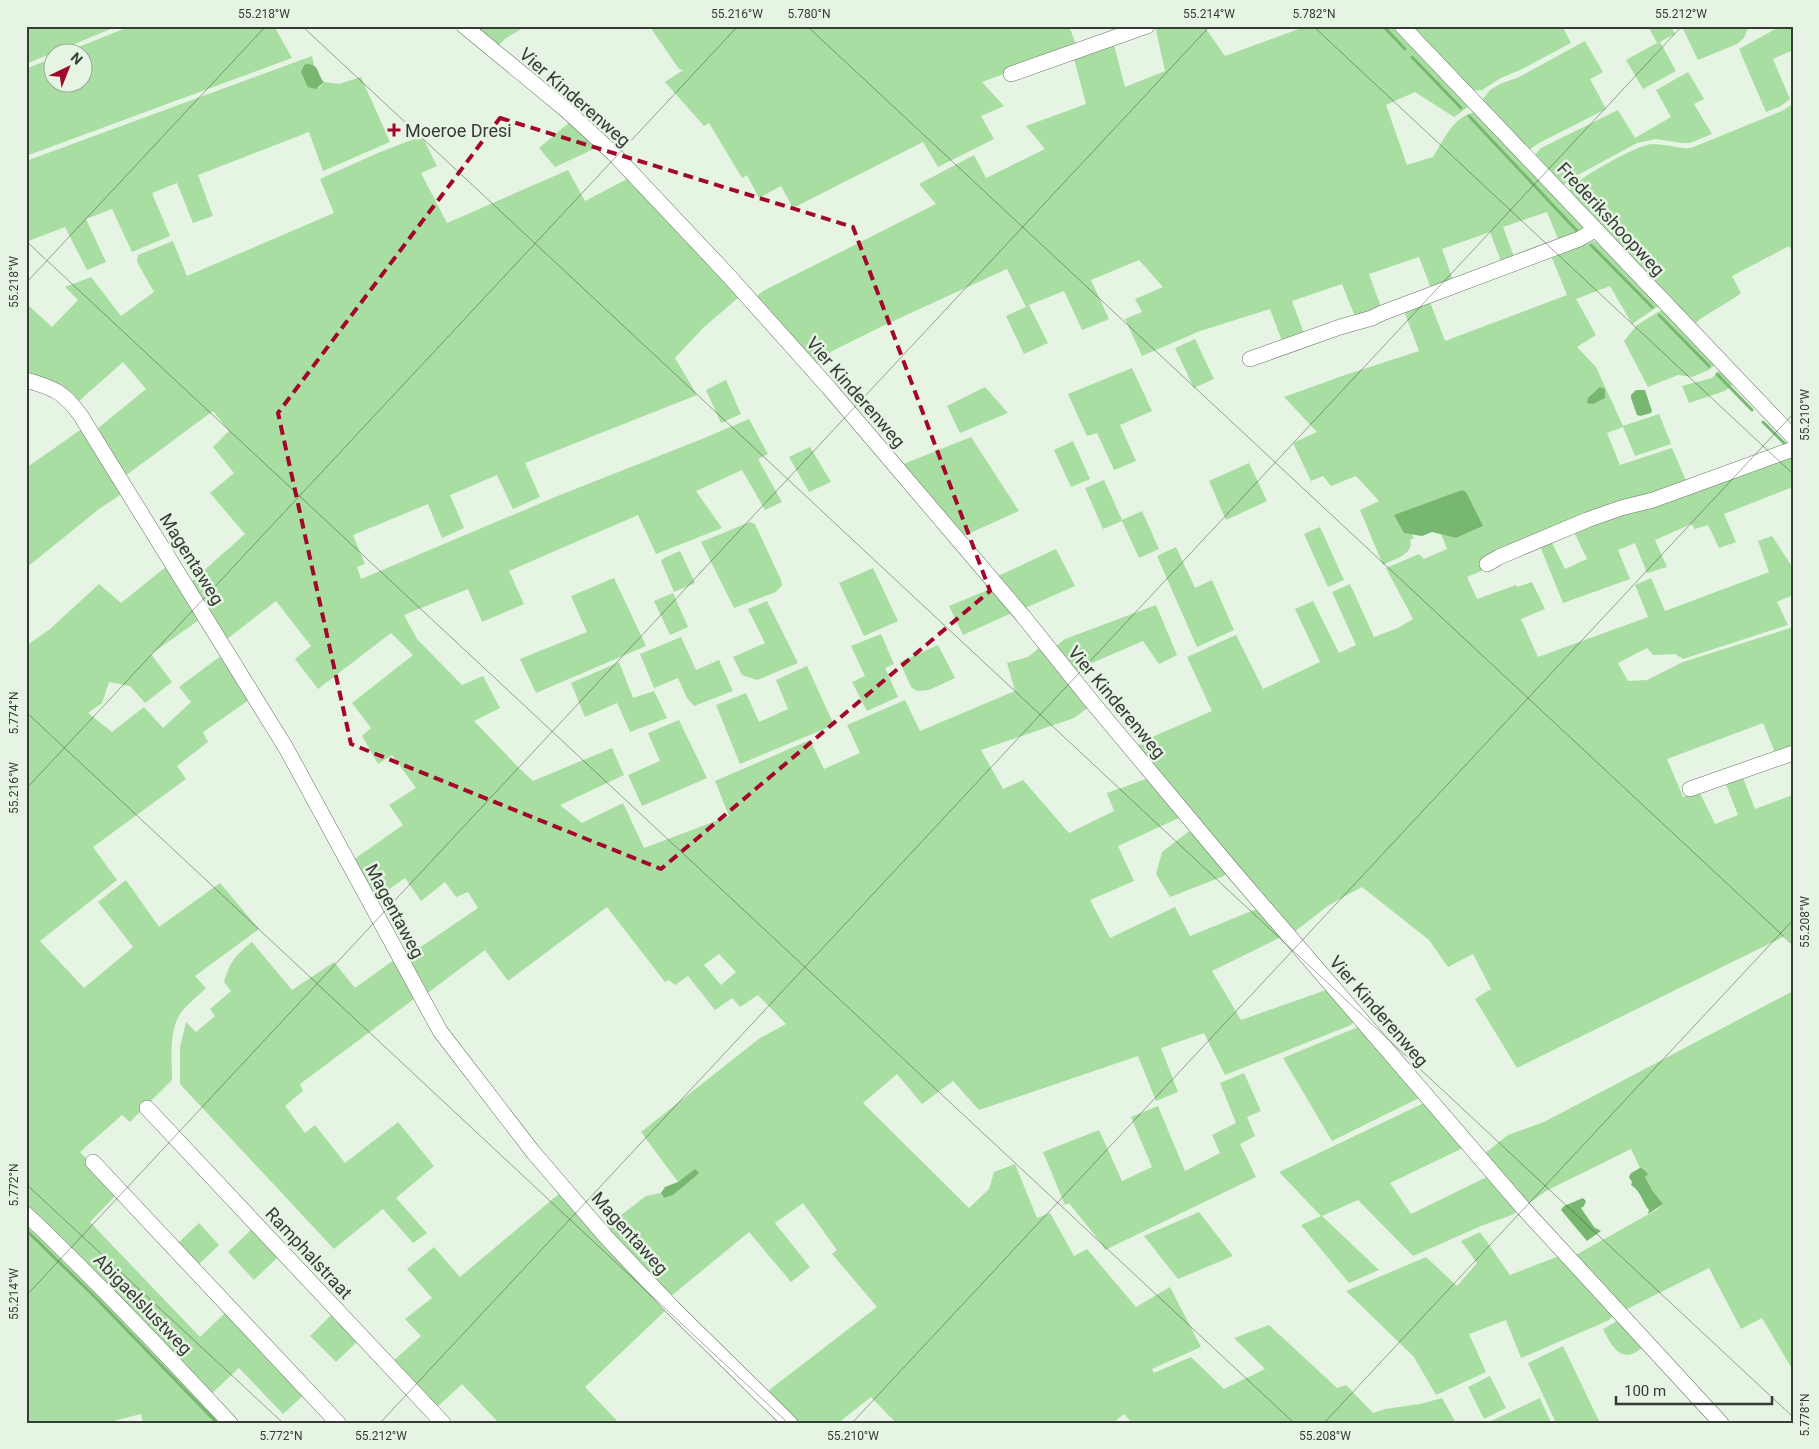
<svg xmlns="http://www.w3.org/2000/svg" width="1819" height="1449" viewBox="0 0 1819 1449" font-family="Roboto,sans-serif">
	<style>
		.green { fill: #a8dea1; fill-rule: evenodd }
		.water { fill: #78b770 }
		.lines { fill: none; stroke-linecap: round; stroke-linejoin: round }
		.stream { stroke: #78b770; stroke-width: 3 }
		.minor-casing { stroke: #6a7668; stroke-width: 16 }
		.minor { stroke: #fff; stroke-width: 15 }
		.marked { fill: none; stroke: #a4072c; stroke-width: 4; stroke-dasharray: 10 6; stroke-linejoin: round }
		.ticks { fill: none; stroke: #363b35; stroke-width: 1; stroke-opacity: 0.45 }
		.poi-dot { fill: #a4072c; stroke: #e6f4e4; stroke-width: 2 }
		.labels { text-anchor: middle; dominant-baseline: central; stroke-width: 5; stroke-linejoin: round; paint-order: stroke }
		.street-label { font-size: 18px; fill: #363b35; stroke: #e6f4e4 }
		.poi-label { font-size: 18px; fill: #363b35; stroke: #e6f4e4; text-anchor: start }
		.neatline { fill: none; stroke: #363b35; stroke-width: 2 }
		.ticks-label { font-size: 12px; text-anchor: middle; fill: #363b35 }
	</style>
	<rect width="100%" height="100%" fill="#e6f4e4"/>
	<g class="green">
		<polygon points="26,26 118,26 26,64"/>
		<polygon points="131,26 274,26 292,58 26,156 26,69 52,58 52,82 82,82 82,52 66,52"/>
		<polygon points="480,26 527,26 506,38 496,48 476,32"/>
		<polygon points="652,26 1069,26 1077,47 982,82 1004,106 981,116 994,139 938,167 923,142 793,208 781,186 759,198 747,175 742,178 709,123 704,126 665,82 683,70 679,69 650,27"/>
		<path d="M 1155,26 L 1204,26 L 1225,56 L 1307,26 L 1394,26 L 1471,105 L 1454,117 L 1415,92 L 1386,105 L 1407,165 L 1433,157 C 1443,141 1455,113 1477,112 L 1589,230 L 1561,246 L 1547,212 L 1503,227 L 1516,262 L 1503,267 L 1490,232 L 1442,249 L 1454,283 L 1432,291 L 1419,257 L 1369,274 L 1382,310 L 1356,319 L 1342,284 L 1292,301 L 1305,336 L 1283,344 L 1270,309 L 1200,331 L 1142,356 L 1125,319 L 1142,312 L 1135,299 L 1163,287 L 1139,260 L 1091,280 L 1109,319 L 1082,330 L 1064,291 L 1029,305 L 1048,343 L 1024,354 L 1006,316 L 1026,307 L 1007,269 L 891,322 L 832,351 L 815,365 L 755,298 L 763,291 L 936,204 L 919,184 L 974,155 L 986,178 L 1045,149 L 1026,126 L 1086,104 L 1073,55 L 1113,41 L 1125,87 L 1165,71 Z"/>
		<polygon points="1410,26 1562,26 1571,43 1520,70 1501,78 1482,90 1470,91"/>
		<polygon points="1648,26 1671,26 1675,34 1660,42 1676,71 1643,89 1626,60 1657,43"/>
		<polygon points="1684,26 1749,26 1744,38 1737,44 1698,60 1682,27"/>
		<polygon points="1781,26 1793,26 1793,50 1773,59 1790,99 1781,106 1766,112 1739,49"/>
		<polygon points="1585,41 1603,72 1590,79 1606,109 1539,143 1529,150 1482,106 1483,99 1490,90 1500,84 1519,77"/>
		<polygon points="312,56 314,65 304,65 302,69 319,88 324,82 339,84 361,77 390,142 323,171 309,132 198,175 213,216 193,223 177,183 152,193 170,236 132,252 112,209 86,219 106,262 87,270 65,227 26,242 26,161"/>
		<polygon points="1688,72 1704,99 1694,104 1712,134 1690,143 1682,143 1656,139 1637,143 1576,176 1562,186 1535,155 1541,148 1618,110 1635,138 1671,117 1656,90"/>
		<path d="M 1793,104 L 1793,253 L 1789,246 L 1732,276 L 1741,293 L 1739,295 L 1700,319 L 1693,326 L 1569,194 L 1571,186 C 1585,176 1637,144 1653,144 C 1666,144 1678,149 1691,148 L 1782,111 Z"/>
		<polygon points="571,121 598,147 555,167 539,148"/>
		<path d="M 422,136 L 437,166 L 421,173 L 447,223 L 568,170 L 585,201 L 629,178 L 739,297 L 703,328 L 675,358 L 697,395 L 525,463 L 540,497 L 513,509 L 497,475 L 450,495 L 464,528 L 442,538 L 428,504 L 353,535 L 365,564 L 357,567 L 361,579 L 560,495 L 702,439 L 749,419 L 768,454 L 758,459 L 782,502 L 765,510 L 742,470 L 696,491 L 722,528 L 656,554 L 638,515 L 509,571 L 524,604 L 482,622 L 468,589 L 404,615 L 417,639 L 462,685 L 483,676 L 500,708 L 474,721 L 519,768 L 533,781 L 612,748 L 624,775 L 560,805 L 582,823 L 623,803 L 644,848 L 729,816 L 715,781 L 810,740 L 824,769 L 860,753 L 847,725 L 905,700 L 920,731 L 1015,691 L 1007,663 L 1028,657 L 1040,647 L 1089,707 L 1074,718 L 981,750 L 1003,789 L 1023,780 L 1069,833 L 1114,811 L 1107,793 L 1149,778 L 1181,817 L 1118,846 L 1134,881 L 1090,900 L 1110,938 L 1175,907 L 1190,936 L 1259,908 L 1283,936 L 1212,971 L 1241,1020 L 1329,989 L 1354,1021 L 1351,1025 L 1225,1075 L 1204,1033 L 1161,1048 L 1178,1092 L 1156,1101 L 1138,1056 L 979,1110 L 953,1081 L 922,1104 L 897,1074 L 863,1103 L 969,1208 L 989,1189 L 994,1172 L 1015,1164 L 1037,1218 L 1050,1213 L 1074,1256 L 1087,1249 L 1136,1307 L 1170,1287 L 1201,1347 L 1152,1369 L 1154,1373 L 1191,1357 L 1224,1389 L 1265,1369 L 1234,1338 L 1269,1325 L 1337,1388 L 1346,1385 L 1373,1413 L 1385,1409 L 1420,1404 L 1442,1398 L 1456,1423 L 1132,1423 L 1124,1414 L 1113,1423 L 896,1423 L 871,1397 L 838,1423 L 798,1423 L 768,1391 L 877,1307 L 832,1254 L 837,1250 L 803,1203 L 775,1223 L 810,1267 L 791,1282 L 749,1232 L 670,1297 L 604,1228 L 646,1196 L 661,1193 L 664,1198 L 673,1195 L 699,1172 L 695,1169 L 678,1182 L 641,1132 L 760,1038 L 786,1024 L 758,995 L 740,1007 L 732,998 L 715,1010 L 688,976 L 675,985 L 669,980 L 665,982 L 607,907 L 508,981 L 485,950 L 425,995 L 406,957 L 478,908 L 468,892 L 456,897 L 445,882 L 421,901 L 405,878 L 374,900 L 353,860 L 403,825 L 389,805 L 416,788 L 392,755 L 378,764 L 362,736 L 371,728 L 352,703 L 413,655 L 391,633 L 318,689 L 295,659 L 311,646 L 276,601 L 227,639 L 192,581 L 245,534 L 210,493 L 234,473 L 213,447 L 229,431 L 213,411 L 125,476 L 97,429 L 146,389 L 123,362 L 79,401 L 55,383 L 26,371 L 26,308 L 29,306 L 52,327 L 78,300 L 65,287 L 91,277 L 121,316 L 154,292 L 137,262 L 138,255 L 173,241 L 187,276 L 334,213 L 320,179 L 380,152 ZM 719,954 L 736,972 L 721,985 L 704,965 Z"/>
		<path d="M 1594,241 L 1598,242 L 1660,305 L 1632,324 L 1610,286 L 1576,299 L 1596,335 L 1577,347 L 1596,367 L 1623,426 L 1659,414 L 1671,444 L 1635,456 L 1623,427 L 1607,433 L 1620,465 L 1672,448 L 1688,485 L 1522,544 L 1496,550 L 1484,561 L 1484,570 L 1467,577 L 1477,599 L 1516,585 L 1517,587 L 1532,582 L 1545,609 L 1521,619 L 1538,657 L 1648,617 L 1635,585 L 1651,578 L 1665,611 L 1769,572 L 1758,541 L 1772,536 L 1793,568 L 1793,595 L 1777,602 L 1788,625 L 1683,659 L 1675,654 L 1653,655 L 1647,648 L 1618,663 L 1628,681 L 1647,680 L 1683,662 L 1793,627 L 1793,749 L 1776,755 L 1763,723 L 1667,759 L 1683,797 L 1699,791 L 1715,824 L 1738,815 L 1725,782 L 1742,775 L 1755,809 L 1793,795 L 1793,945 L 1785,936 L 1517,1068 L 1475,999 L 1491,989 L 1473,954 L 1448,967 L 1429,940 L 1362,887 L 1329,905 L 1293,933 L 1137,747 L 1145,740 L 1212,711 L 1187,657 L 1236,635 L 1263,689 L 1320,662 L 1295,609 L 1313,601 L 1339,653 L 1356,645 L 1332,592 L 1350,584 L 1374,637 L 1398,628 L 1413,619 L 1386,568 L 1419,554 L 1424,559 L 1447,549 L 1441,534 L 1456,538 L 1483,526 L 1404,533 L 1412,534 L 1414,538 L 1410,540 C 1414,555 1394,559 1383,565 L 1360,510 L 1379,501 L 1356,476 L 1331,486 L 1323,476 L 1311,481 L 1293,443 L 1317,432 L 1284,397 L 1345,375 L 1419,351 L 1404,311 L 1430,302 L 1445,341 L 1567,295 L 1552,258 Z"/>
		<polygon points="1663,309 1716,364 1709,370 1692,377 1678,375 1648,387 1624,341 1637,325"/>
		<polygon points="1195,339 1214,379 1194,388 1175,348"/>
		<polygon points="1132,368 1152,411 1120,425 1136,461 1114,470 1097,433 1087,436 1068,394"/>
		<polygon points="1721,369 1734,383 1725,391 1689,403 1682,386 1712,378"/>
		<polygon points="726,380 741,414 721,423 706,390"/>
		<polygon points="985,387 1008,413 960,433 947,406"/>
		<polygon points="83,428 123,493 99,509 26,568 26,468"/>
		<polygon points="971,437 1019,511 961,537 901,465"/>
		<polygon points="1073,441 1090,479 1071,487 1054,450"/>
		<polygon points="810,447 831,482 809,492 789,457"/>
		<polygon points="1793,452 1793,487 1724,514 1736,542 1719,548 1708,525 1695,529 1691,524 1655,540 1667,567 1647,573 1635,543 1618,550 1630,579 1563,603 1538,541 1549,537 1565,569 1587,559 1572,528"/>
		<polygon points="1249,463 1267,501 1226,520 1209,481"/>
		<polygon points="1104,480 1122,520 1142,511 1159,549 1139,558 1122,521 1103,529 1085,488"/>
		<polygon points="750,522 755,524 781,580 782,585 776,592 734,608 701,542"/>
		<polygon points="1320,527 1344,580 1328,587 1304,534"/>
		<polygon points="1176,547 1195,588 1212,580 1234,630 1197,647 1157,556"/>
		<polygon points="1056,549 1075,586 1023,609 996,577"/>
		<polygon points="680,551 695,583 674,592 661,561 664,558"/>
		<path d="M 167,566 L 199,620 L 151,654 L 172,682 L 145,703 L 130,686 L 109,682 L 102,703 L 88,713 L 112,732 L 144,707 L 163,728 L 191,702 L 179,687 L 222,655 L 249,700 L 203,732 L 208,742 L 177,766 L 186,779 L 93,847 L 117,880 L 40,941 L 84,988 L 133,947 L 98,902 L 126,880 L 159,927 L 220,883 L 259,929 L 195,976 L 206,988 C 199,995 190,1002 183,1010 C 168,1028 172,1058 172,1080 L 130,1122 L 122,1115 L 80,1152 L 118,1193 L 90,1222 L 200,1337 L 227,1311 L 306,1393 L 283,1414 L 239,1368 L 209,1396 L 26,1211 L 26,646 L 50,629 L 99,584 L 121,603 Z"/>
		<polygon points="873,568 898,621 864,636 839,583"/>
		<polygon points="614,578 646,646 536,693 520,659 587,632 571,596"/>
		<polygon points="990,589 994,589 1014,612 963,635 949,606"/>
		<polygon points="673,593 688,627 670,635 654,601"/>
		<polygon points="767,601 798,663 757,680 742,675 733,657 765,643 748,609"/>
		<polygon points="1156,605 1177,655 1159,664 1143,641 1085,666 1074,674 1054,648 1065,639"/>
		<polygon points="881,634 894,664 885,668 898,697 867,711 852,682 865,676 851,646"/>
		<polygon points="681,637 696,670 719,660 733,691 694,706 687,698 678,678 654,688 640,654"/>
		<polygon points="938,645 955,678 929,690 917,691 911,687 900,662"/>
		<polygon points="619,662 633,698 654,691 667,718 630,732 617,703 585,717 571,683"/>
		<polygon points="807,666 834,725 740,764 716,705 746,693 759,722 788,709 776,680"/>
		<polygon points="679,720 707,778 642,806 628,775 660,761 648,733"/>
		<polygon points="1192,829 1227,872 1224,876 1170,897 1156,874 1162,852"/>
		<path d="M 252,942 L 292,990 L 334,962 L 355,988 L 394,960 L 414,999 L 300,1084 L 303,1091 L 285,1106 L 305,1133 L 315,1125 L 345,1163 L 398,1122 L 434,1166 L 396,1198 L 427,1233 L 413,1243 L 383,1209 L 334,1249 L 180,1084 L 180,1047 L 186,1022 L 196,1032 L 215,1016 L 210,1009 L 231,991 L 224,982 C 231,960 234,957 252,942 Z"/>
		<polygon points="1793,991 1793,1366 1791,1367 1762,1318 1741,1329 1709,1268 1623,1311 1574,1256 1656,1210 1663,1204 1652,1190 1645,1177 1647,1174 1642,1168 1640,1168 1631,1149 1546,1191 1527,1205 1484,1154 1508,1135 1544,1122"/>
		<polygon points="1358,1027 1419,1098 1332,1141 1283,1058"/>
		<polygon points="1244,1073 1261,1111 1247,1117 1255,1136 1240,1144 1256,1177 1105,1250 1101,1243 1069,1203 1065,1205 1043,1152 1099,1130 1122,1181 1152,1167 1131,1117 1158,1106 1185,1171 1220,1153 1212,1135 1236,1123 1220,1083"/>
		<polygon points="1424,1103 1465,1147 1390,1183 1411,1214 1491,1175 1518,1211 1512,1215 1481,1226 1413,1256 1358,1200 1322,1216 1379,1270 1349,1283 1301,1225 1321,1216 1279,1172"/>
		<polygon points="560,1193 666,1310 585,1387 619,1423 499,1423 462,1384 435,1409 392,1362 421,1336 405,1319 432,1298 407,1269 434,1247 460,1277"/>
		<polygon points="1199,1212 1233,1256 1178,1279 1144,1236"/>
		<polygon points="26,1219 225,1423 143,1423 141,1414 106,1423 26,1423"/>
		<polygon points="199,1223 219,1245 196,1267 176,1245"/>
		<polygon points="254,1227 280,1255 254,1280 228,1252"/>
		<polygon points="1480,1232 1510,1275 1559,1256 1614,1315 1609,1320 1598,1325 1521,1358 1506,1320 1469,1334 1486,1372 1436,1395 1414,1357 1346,1291 1426,1257 1457,1286 1477,1263 1461,1241"/>
		<polygon points="334,1312 360,1339 336,1362 310,1336"/>
		<path d="M 1619,1320 L 1643,1347 C 1622,1366 1612,1347 1603,1329 Z"/>
		<polygon points="1563,1346 1600,1423 1556,1423 1528,1363"/>
		<polygon points="1490,1376 1506,1408 1484,1419 1468,1387"/>
		<polygon points="1540,1398 1551,1423 1487,1423"/>
	</g>
	<g class="water">
		<path d="M 308,64 C 320,65 317,75 324,82 L 316,89 L 308,87 L 301,72 L 304,65 Z"/>
		<polygon points="1600,387 1605,389 1605,398 1593,404 1587,403 1588,398"/>
		<polygon points="1636,390 1645,390 1652,411 1651,413 1640,416 1637,415 1631,398 1631,395"/>
		<polygon points="1462,490 1466,492 1483,526 1456,538 1432,532 1422,536 1404,533 1394,515"/>
		<path d="M 1640,1168 L 1642,1168 L 1648,1174 L 1645,1177 L 1652,1190 L 1663,1204 L 1648,1214 L 1649,1210 C 1642,1202 1641,1191 1631,1185 L 1632,1182 L 1629,1177 L 1631,1173 Z"/>
		<polygon points="695,1169 699,1172 697,1175 673,1195 664,1198 661,1193 665,1187 678,1182"/>
		<polygon points="1583,1198 1586,1201 1584,1206 1581,1208 1594,1227 1601,1231 1587,1241 1561,1210 1564,1206"/>
	</g>
	<g class="lines">
		<g class="stream">
			<polyline points="1383,26 1405,49"/>
			<polyline points="1412,57 1461,108"/>
			<polyline points="1469,116 1579,233"/>
			<polyline points="1591,245 1652,307"/>
			<polyline points="1659,315 1709,366"/>
			<polyline points="1717,374 1752,410"/>
			<polyline points="1763,422 1787,446"/>
			<polyline points="26,1230 93,1295 217,1423"/>
		</g>
		<defs>
			<g id="minor">
				<polyline points="464,26 566,110 614,154 728,275 829,388 1023,616 1092,702 1234,872 1524,1209 1721,1423"/>
				<polyline points="1402,26 1793,437"/>
				<polyline points="1011,74 1147,26"/>
				<polyline points="1250,359 1340,327 1372,318 1382,313 1579,239 1595,230"/>
				<path d="M 26,380 C 54,388 64,392 81,416 L 286,748 L 440,1031 L 533,1152 L 606,1237 L 673,1308 L 790,1423"/>
				<polyline points="1487,564 1499,557 1587,520 1621,508 1653,500 1793,449"/>
				<polyline points="1690,789 1793,753"/>
				<polyline points="147,1108 443,1423"/>
				<polyline points="93,1162 338,1423"/>
				<path d="M 26,1214 C 97,1281 164,1352 230,1423"/>
			</g>
		</defs>
		<use href="#minor" class="minor-casing"/>
		<use href="#minor" class="minor"/>
	</g>
	<path class="marked" d="M 500,118 L 853,227 L 990,591 L 661,869 L 351,744 L 278,413 Z"/>
	<path class="ticks" d="M 302,26 L 1793,1417M 807,26 L 1793,945M 1313,26 L 1793,474M 26,241 L 1294,1423M 26,283 L 266,26M 26,712 L 788,1423M 26,789 L 738,26M 26,1184 L 283,1423M 26,1296 L 1210,26M 380,1423 L 1682,26M 852,1423 L 1793,414M 1324,1423 L 1793,920"/>
	<path class="poi-dot" d="M391.5 122.5h5v5h5v5h-5v5h-5v-5h-5v-5h5z"/>
	<g class="labels">
		<g class="street-label">
			<text transform="translate(575 97) rotate(41)">Vier Kinderenweg</text>
			<text transform="translate(1611 219) rotate(47)">Frederikshoopweg</text>
			<text transform="translate(856 392) rotate(49)">Vier Kinderenweg</text>
			<text transform="translate(192 559) rotate(58)">Magentaweg</text>
			<text transform="translate(1117 702) rotate(50)">Vier Kinderenweg</text>
			<text transform="translate(395 911) rotate(62)">Magentaweg</text>
			<text transform="translate(1379 1011) rotate(49)">Vier Kinderenweg</text>
			<text transform="translate(630 1233) rotate(48)">Magentaweg</text>
			<text transform="translate(309 1253) rotate(47)">Ramphalstraat</text>
			<text transform="translate(143 1304) rotate(46)">Abigaelslustweg</text>
		</g>
		<g class="poi-label">
			<text x="405" y="130">Moeroe Dresi</text>
		</g>
	</g>
	<rect width="1819" height="1449" fill="none" stroke="#e6f4e4" stroke-width="55"/>
	<g transform="translate(68 68) rotate(43)"><circle r="24" fill="#e6f4e4" stroke="#a0aa9e"/>
	<path d="M0-4L9 19L0 12L-9 19Z" fill="#a4072c"/>
	<text y="-8" font-size="14" font-weight="bold" text-anchor="middle" fill="#363b35">N</text>
	</g>
	<path d="M1616 1396v8h156v-8" fill="none" stroke="#363b35" stroke-width="2.5"/>
	<text x="1624" y="1396" font-size="15" fill="#363b35" stroke="#e6f4e4" stroke-width="4" paint-order="stroke">100 m</text>
	<rect x="28" y="28" width="1764" height="1394" class="neatline"/>
	<g class="ticks-label">
		<text x="264" y="18">55.218°W</text>
		<text x="737" y="18">55.216°W</text>
		<text x="809" y="18">5.780°N</text>
		<text x="1209" y="18">55.214°W</text>
		<text x="1314" y="18">5.782°N</text>
		<text x="1681" y="18">55.212°W</text>
		<text transform="translate(14 282) rotate(-90)" y="4">55.218°W</text>
		<text transform="translate(1805 415) rotate(-90)" y="4">55.210°W</text>
		<text transform="translate(14 713) rotate(-90)" y="4">5.774°N</text>
		<text transform="translate(14 788) rotate(-90)" y="4">55.216°W</text>
		<text transform="translate(1805 922) rotate(-90)" y="4">55.208°W</text>
		<text transform="translate(14 1185) rotate(-90)" y="4">5.772°N</text>
		<text transform="translate(14 1294) rotate(-90)" y="4">55.214°W</text>
		<text transform="translate(1805 1415) rotate(-90)" y="4">5.778°N</text>
		<text x="281" y="1440">5.772°N</text>
		<text x="381" y="1440">55.212°W</text>
		<text x="853" y="1440">55.210°W</text>
		<text x="1325" y="1440">55.208°W</text>
	</g>
</svg>
